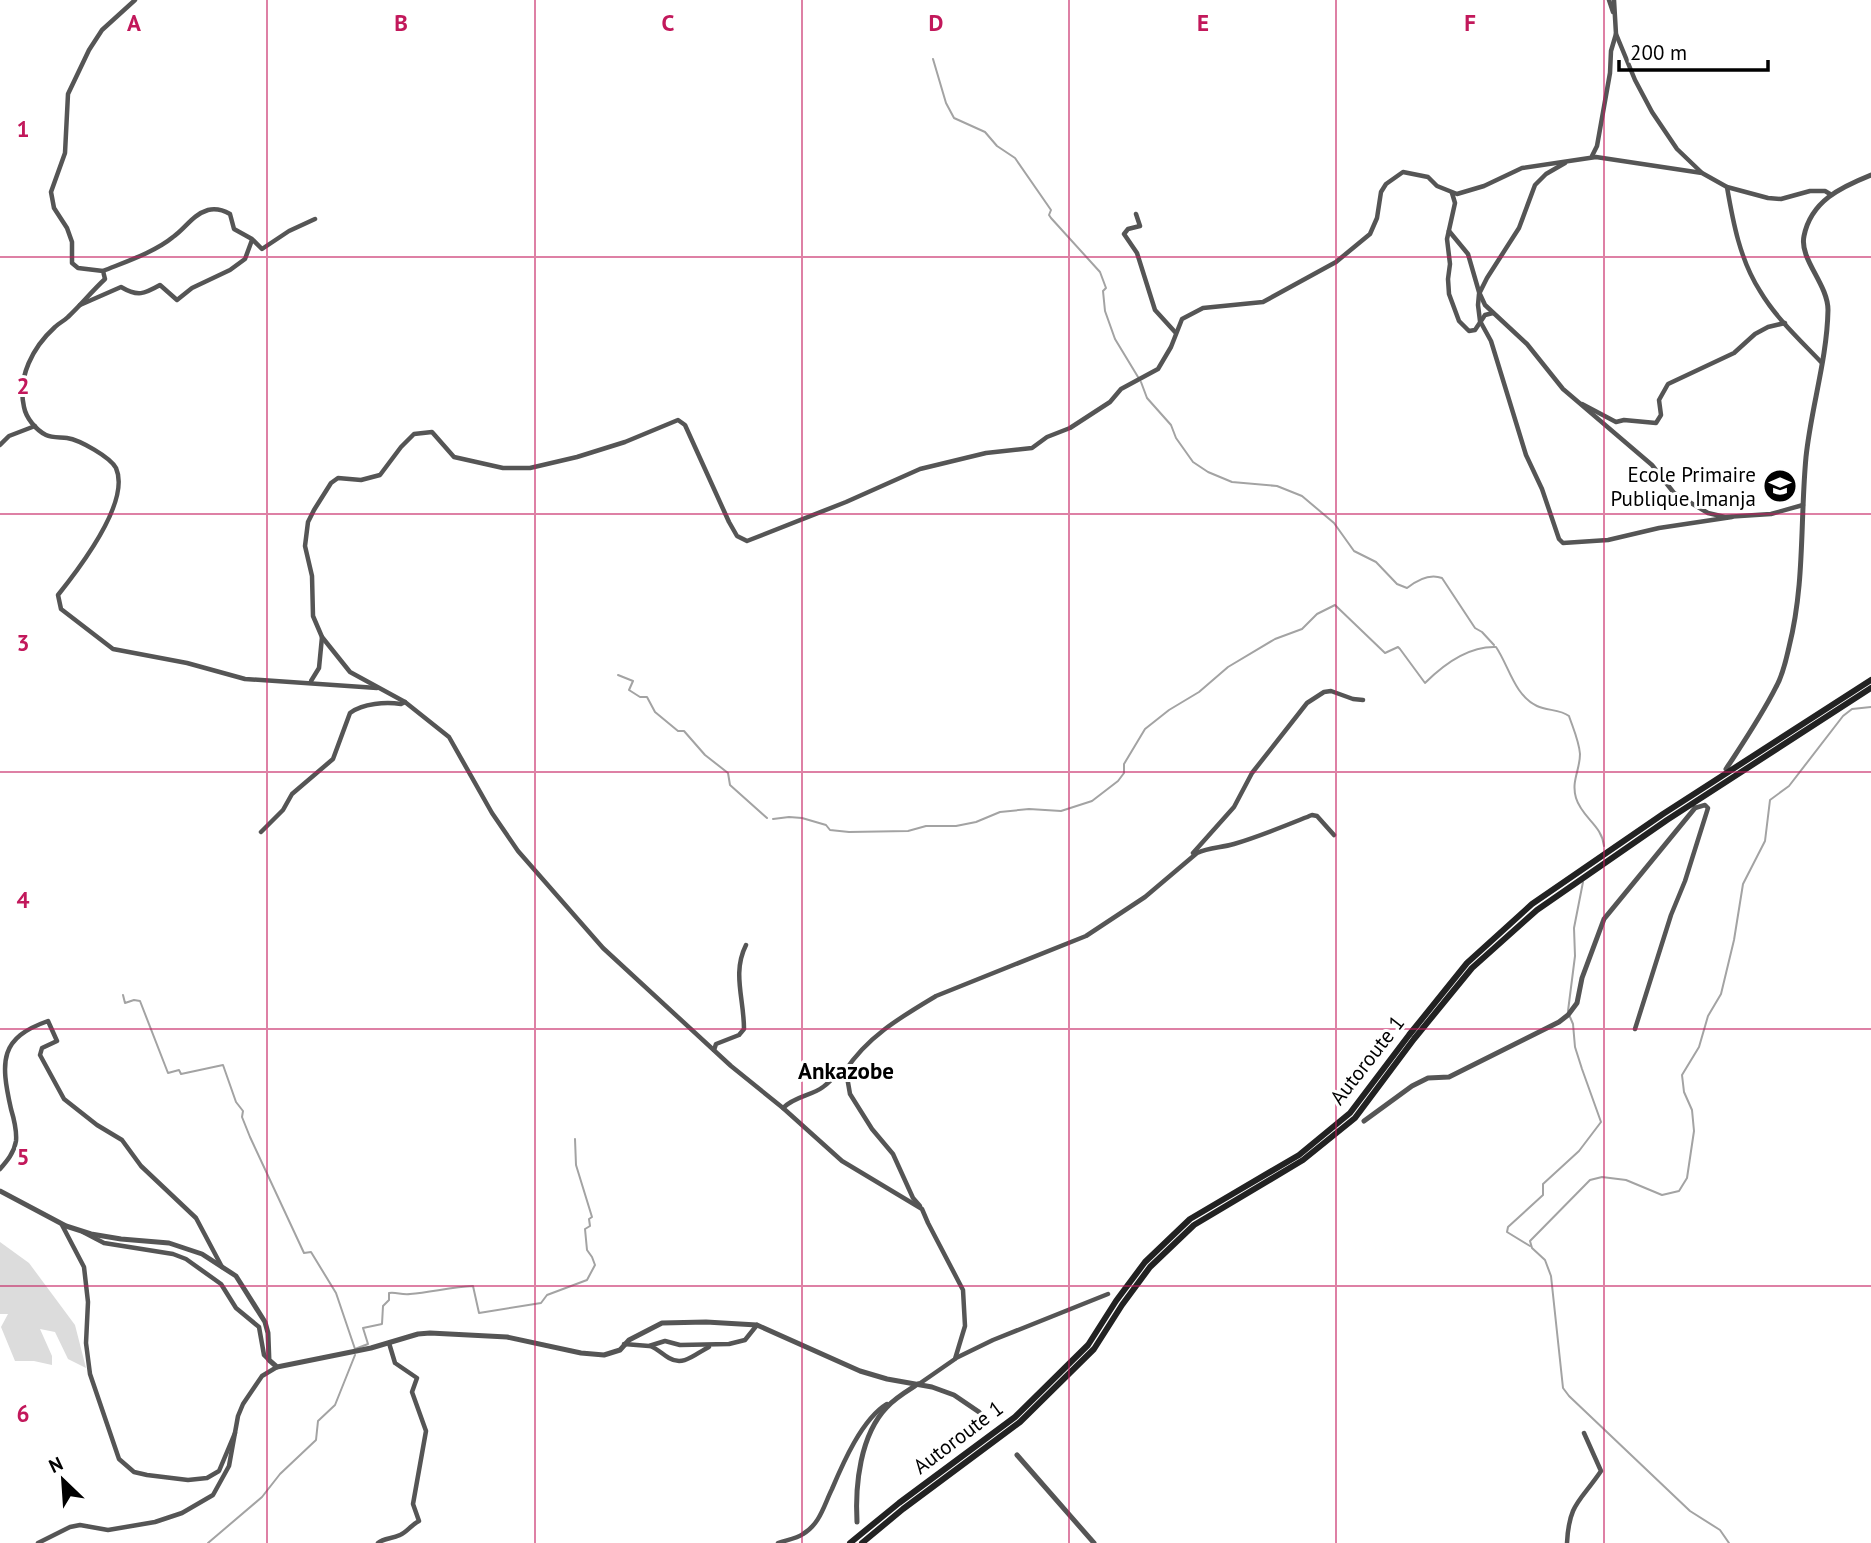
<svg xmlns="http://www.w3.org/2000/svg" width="1871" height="1543" viewBox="0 0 1871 1543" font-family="'PT Sans',sans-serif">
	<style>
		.green { fill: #dcdcdc }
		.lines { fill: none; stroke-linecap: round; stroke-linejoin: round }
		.stream { stroke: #a3a3a3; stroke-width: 2 }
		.minor { stroke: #555; stroke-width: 4.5 }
		.tertiary { stroke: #555; stroke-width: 5 }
		.secondary { stroke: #222; stroke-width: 6 }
		.grid { fill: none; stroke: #c2185b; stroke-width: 2; stroke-opacity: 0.55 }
		.labels { text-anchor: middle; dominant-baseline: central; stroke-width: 6; stroke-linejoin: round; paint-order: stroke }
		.poi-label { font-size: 21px; fill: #000; stroke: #fff; text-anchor: end }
		.street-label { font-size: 21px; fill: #000; stroke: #fff }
		.neighbourhood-label { font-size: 23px; font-weight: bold; fill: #000; stroke: #fff }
		.grid-label { font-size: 23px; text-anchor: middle; font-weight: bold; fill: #c2185b; stroke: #fff; stroke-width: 6; stroke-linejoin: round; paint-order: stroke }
	</style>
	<rect width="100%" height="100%" fill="#fff"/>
	<polygon class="green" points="0,1242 29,1263 75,1325 86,1368 68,1359 55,1332 40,1329 52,1356 52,1365 34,1361 15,1361 1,1327 8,1314 0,1314"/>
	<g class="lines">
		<g class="stream">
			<polyline points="933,59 946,103 954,118 985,132 997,146 1015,158 1051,210 1049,215 1051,218 1100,272 1106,288 1103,291 1105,311 1115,339 1138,377"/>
			<path d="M 1141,382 L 1147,398 L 1171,425 L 1176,438 L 1193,462 L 1208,472 L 1232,482 L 1277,486 L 1302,496 L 1334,523 L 1354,551 L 1376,562 L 1397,584 L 1407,588 C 1417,580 1429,573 1442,578 L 1475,628 L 1482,632 L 1494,645"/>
			<polyline points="618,675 633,681 629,690 640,697 647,697 655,712 678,731 684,731 705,755 728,773 730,785 767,818"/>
			<path d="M 773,819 L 789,817 L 802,818 L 826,825 L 830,830 L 849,832 L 908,831 L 926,826 L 956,826 L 976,822 L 1000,812 L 1029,809 L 1061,811 L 1092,801 L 1118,781 L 1124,773 L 1124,764 L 1145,729 L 1169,710 L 1199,692 L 1228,667 L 1275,639 L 1302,629 L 1317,614 L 1335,605 L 1385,653 L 1398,647 L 1400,649 L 1425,683 C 1443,665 1469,646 1496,647 C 1509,666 1514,695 1537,706 C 1547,711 1560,709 1569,716 C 1573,728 1579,741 1580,754 C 1580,770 1571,781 1576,798 C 1582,818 1602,825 1604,846"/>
			<polyline points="123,995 125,1003 134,1000 140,1001 168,1073 179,1070 181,1074 223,1065 236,1102 243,1111 242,1117 250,1137 304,1253 311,1252 336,1293 355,1349"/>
			<polyline points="1568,1011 1575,956 1574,928 1583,882"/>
			<polyline points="1530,1246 1507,1232 1508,1227 1543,1195 1543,1184 1579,1151 1601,1122 1582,1069 1575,1047 1573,1024 1570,1017"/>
			<path d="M 355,1349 L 368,1344 L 363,1328 L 382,1324 L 383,1306 L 389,1300 L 389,1293 C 397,1292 401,1295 410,1294 C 432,1292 452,1287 473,1286 L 479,1313 L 541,1303 L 547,1295 L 587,1280 L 595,1265 L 592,1257 L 587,1250 L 585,1229 L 590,1226 L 589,1219 L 592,1217 L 576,1165 L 575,1139"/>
			<polyline points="208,1543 262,1497 280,1474 316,1440 318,1421 335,1405 355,1355"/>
			<polyline points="1729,1543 1720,1530 1690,1511 1569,1396 1563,1388 1551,1276 1545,1260 1532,1248 1530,1241 1590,1180 1602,1177 1626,1180 1662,1195 1679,1191 1687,1178 1694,1131 1692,1110 1684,1092 1682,1075 1699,1047 1708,1016 1721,994 1734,940 1743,884 1765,841 1770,800 1789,786 1843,716 1852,709 1871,707"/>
		</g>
		<g class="minor">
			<path d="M 135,0 L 102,30 L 89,50 L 68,94 L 65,153 L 51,192 L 54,208 L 67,228 L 72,242 L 72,263 L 78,268 L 103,271 L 105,279 C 92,291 80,306 68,317 C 64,321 59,323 55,327 C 33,347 17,377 24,407 C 26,418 36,430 46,435 C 52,438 61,437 67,438 C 80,440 110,457 116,468 C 131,502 78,570 58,595 L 61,609 L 113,649 L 187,663 L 245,679 L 377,688"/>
			<polyline points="1609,0 1613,12"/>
			<polyline points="1614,0 1616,34 1635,80 1652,112 1677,149 1701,172"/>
			<polyline points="1592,156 1597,146 1610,73 1611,51 1616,34"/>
			<polyline points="1565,163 1546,174 1535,185 1519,228 1487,278 1479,294 1478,305 1480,321 1491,341 1526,455 1542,489 1559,539 1563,543 1608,540 1659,528 1732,517"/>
			<path d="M 1727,187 C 1733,222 1740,260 1760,291 C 1776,318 1800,340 1821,362"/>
			<polyline points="1452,193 1455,203 1447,239 1450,264 1448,279 1449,294 1459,321 1469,331 1475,330 1485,315 1493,313"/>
			<polyline points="1136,214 1140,226 1128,229 1124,234 1137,253 1155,310 1175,332"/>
			<polyline points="1449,231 1468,254 1479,292 1485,305 1527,344 1563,389 1652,465 1674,493 1708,513 1725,517 1771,514 1803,505"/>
			<path d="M 103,271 C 125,262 155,252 173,237 C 186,228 192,215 208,210 C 216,208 223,210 230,214 L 234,229 L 252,239 L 262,249 L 289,231 L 315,219"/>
			<path d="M 80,305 L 121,287 C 138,297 144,294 160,285 L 177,300 L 192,288 L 230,270 L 245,259 L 252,240"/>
			<polyline points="1582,404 1616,422 1624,420 1656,423 1661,415 1659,400 1668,384 1734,353 1755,334 1768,327 1785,323"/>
			<polyline points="0,445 9,436 35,426"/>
			<polyline points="311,681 319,668 322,637"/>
			<path d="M 261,832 L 283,810 L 292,794 L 333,759 L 350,713 C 363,703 386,702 401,704 L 405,702"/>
			<polyline points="1193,853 1234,807 1252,773 1307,703 1324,692 1331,691 1353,699 1363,700"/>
			<polyline points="1635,1029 1671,915 1685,881 1708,808 1705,805 1695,808"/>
			<path d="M 714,1050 L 716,1044 L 739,1035 L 744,1029 C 744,998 732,973 746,945"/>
			<polyline points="846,1071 850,1094 872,1129 893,1154 913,1198 920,1206"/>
			<path d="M 783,1108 C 795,1096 811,1096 823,1087 C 832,1081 835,1073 845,1071 C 868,1036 901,1017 936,996 L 1086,936 L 1145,897 L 1197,853 C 1209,847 1221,848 1234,844 C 1261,836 1287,825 1312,815 L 1317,816 L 1334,835"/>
			<path d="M 0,1169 C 7,1161 14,1153 16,1141 C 17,1130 14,1119 11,1109 C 0,1060 0,1038 48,1021 L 57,1041 L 42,1048 L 40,1055 L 64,1099 L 97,1125 L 122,1140 L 141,1166 L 196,1218 L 222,1267"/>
			<polyline points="62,1225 84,1267 88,1302 86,1343 90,1374 119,1459 134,1472 147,1475 188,1480 207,1478 219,1471 235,1433"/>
			<polyline points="83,1232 104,1243 173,1254 186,1259 221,1284 236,1308 259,1327 264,1355 269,1360"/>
			<polyline points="624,1344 649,1346 665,1341 680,1345 729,1344 745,1340 757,1325"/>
			<path d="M 650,1346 C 658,1349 662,1354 669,1358 C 684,1367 696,1353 709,1347"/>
			<polyline points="956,1358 993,1340 1108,1294"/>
			<polyline points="919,1384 955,1359 965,1326 963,1290 928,1223 922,1209 842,1161 783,1108 731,1066 603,948 518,851 492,813 449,737 405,702 350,672 322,637 313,616 312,576 305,546 308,522 314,510 331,483 338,478 361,480 380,475 401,447 414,434 432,432 454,457 503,468 530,468 577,457 625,442 678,420 685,425 729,522 737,536 747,541 846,502 920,469 986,453 1032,448 1047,437 1070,428 1110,402 1121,389 1158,369 1171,347 1182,319 1203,308 1263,302 1336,262 1370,234 1377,218 1381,192 1386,184 1403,172 1428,177 1437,186 1457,194 1484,186 1522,168 1596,157 1702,173 1727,187 1768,198 1781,199 1810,191 1825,191 1830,194"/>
			<polyline points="38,1543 70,1527 80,1525 108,1530 155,1522 182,1513 213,1495 229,1466 238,1416 243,1404 262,1376 277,1367"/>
			<path d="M 378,1543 C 384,1538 392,1539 400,1535 C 407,1532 411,1525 419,1521 L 413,1504 L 426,1431 L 412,1392 L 417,1378 L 395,1363 L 389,1343"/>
			<path d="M 778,1543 C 786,1540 796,1539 803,1534 C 820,1524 824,1505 832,1489 C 843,1463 862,1419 887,1404"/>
			<path d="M 1567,1543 C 1569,1503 1580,1502 1601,1471 L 1584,1433"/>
		</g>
		<g class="tertiary">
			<path d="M 1726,769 C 1743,743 1762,715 1776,687 C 1783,675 1786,660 1789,647 C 1805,584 1800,521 1806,457 C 1811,408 1827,360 1828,310 C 1828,284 1799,259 1804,236 C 1811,201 1841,187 1871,175"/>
			<polyline points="1364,1121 1412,1086 1428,1078 1449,1077 1559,1022 1568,1015 1577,1003 1582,978 1604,919 1695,808"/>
			<polyline points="0,1191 66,1226 91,1234 121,1239 169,1243 202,1254 236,1276 265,1322 268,1333 269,1360 277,1367 371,1348 418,1334 430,1333 507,1337 581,1353 604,1355 620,1350 629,1340 662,1323 706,1322 757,1325 860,1371 887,1379 932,1387 954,1395 979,1412"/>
			<polyline points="1017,1455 1094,1543"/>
			<path d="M 857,1522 C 855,1485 860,1435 887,1407 C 895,1398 907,1391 918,1384"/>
		</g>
		<g class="secondary">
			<polyline points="850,1543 899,1503 1015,1417 1088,1345 1116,1301 1145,1262 1190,1219 1299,1155 1350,1113 1409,1035 1467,963 1532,904 1663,814 1871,680"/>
			<polyline points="862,1543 903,1509 1020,1422 1094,1349 1122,1305 1150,1267 1194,1225 1303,1160 1355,1118 1414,1039 1472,968 1537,910 1667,820 1871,688"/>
		</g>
	</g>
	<path class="grid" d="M 267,0 L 267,1543M 535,0 L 535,1543M 802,0 L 802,1543M 1069,0 L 1069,1543M 1336,0 L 1336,1543M 1604,0 L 1604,1543M 0,257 L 1871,257M 0,514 L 1871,514M 0,772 L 1871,772M 0,1029 L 1871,1029M 0,1286 L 1871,1286"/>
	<defs>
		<symbol id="school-disc" viewBox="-11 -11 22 22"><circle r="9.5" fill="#000" stroke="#fff"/><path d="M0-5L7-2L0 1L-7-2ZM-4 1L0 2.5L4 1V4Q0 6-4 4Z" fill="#fff"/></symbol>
	</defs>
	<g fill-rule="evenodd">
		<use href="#school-disc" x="1761" y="467" width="38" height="38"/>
	</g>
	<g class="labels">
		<g class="poi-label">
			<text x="1756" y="474">Ecole Primaire<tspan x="1756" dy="24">Publique Imanja</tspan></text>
		</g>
		<g class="street-label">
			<text transform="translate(1367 1060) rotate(-52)">Autoroute 1</text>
			<text transform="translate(958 1437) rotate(-37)">Autoroute 1</text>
		</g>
		<g class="neighbourhood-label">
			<text x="846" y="1070">Ankazobe</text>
		</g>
	</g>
	<g class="grid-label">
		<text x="134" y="31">A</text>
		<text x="401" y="31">B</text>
		<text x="668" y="31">C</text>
		<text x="936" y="31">D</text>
		<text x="1203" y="31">E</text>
		<text x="1470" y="31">F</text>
		<text x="23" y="137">1</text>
		<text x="23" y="394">2</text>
		<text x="23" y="651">3</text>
		<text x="23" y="908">4</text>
		<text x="23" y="1165">5</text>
		<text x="23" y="1422">6</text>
	</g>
	<g transform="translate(63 1480) rotate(335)" stroke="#ffffff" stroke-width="5" paint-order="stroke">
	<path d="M0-5L12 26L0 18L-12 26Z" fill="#000000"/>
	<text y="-10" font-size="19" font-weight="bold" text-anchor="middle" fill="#000000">N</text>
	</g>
	<path d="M1619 60v10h149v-10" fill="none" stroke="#000000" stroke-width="3.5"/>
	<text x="1630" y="60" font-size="21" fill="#000000" stroke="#ffffff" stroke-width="5" paint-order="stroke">200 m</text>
</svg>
